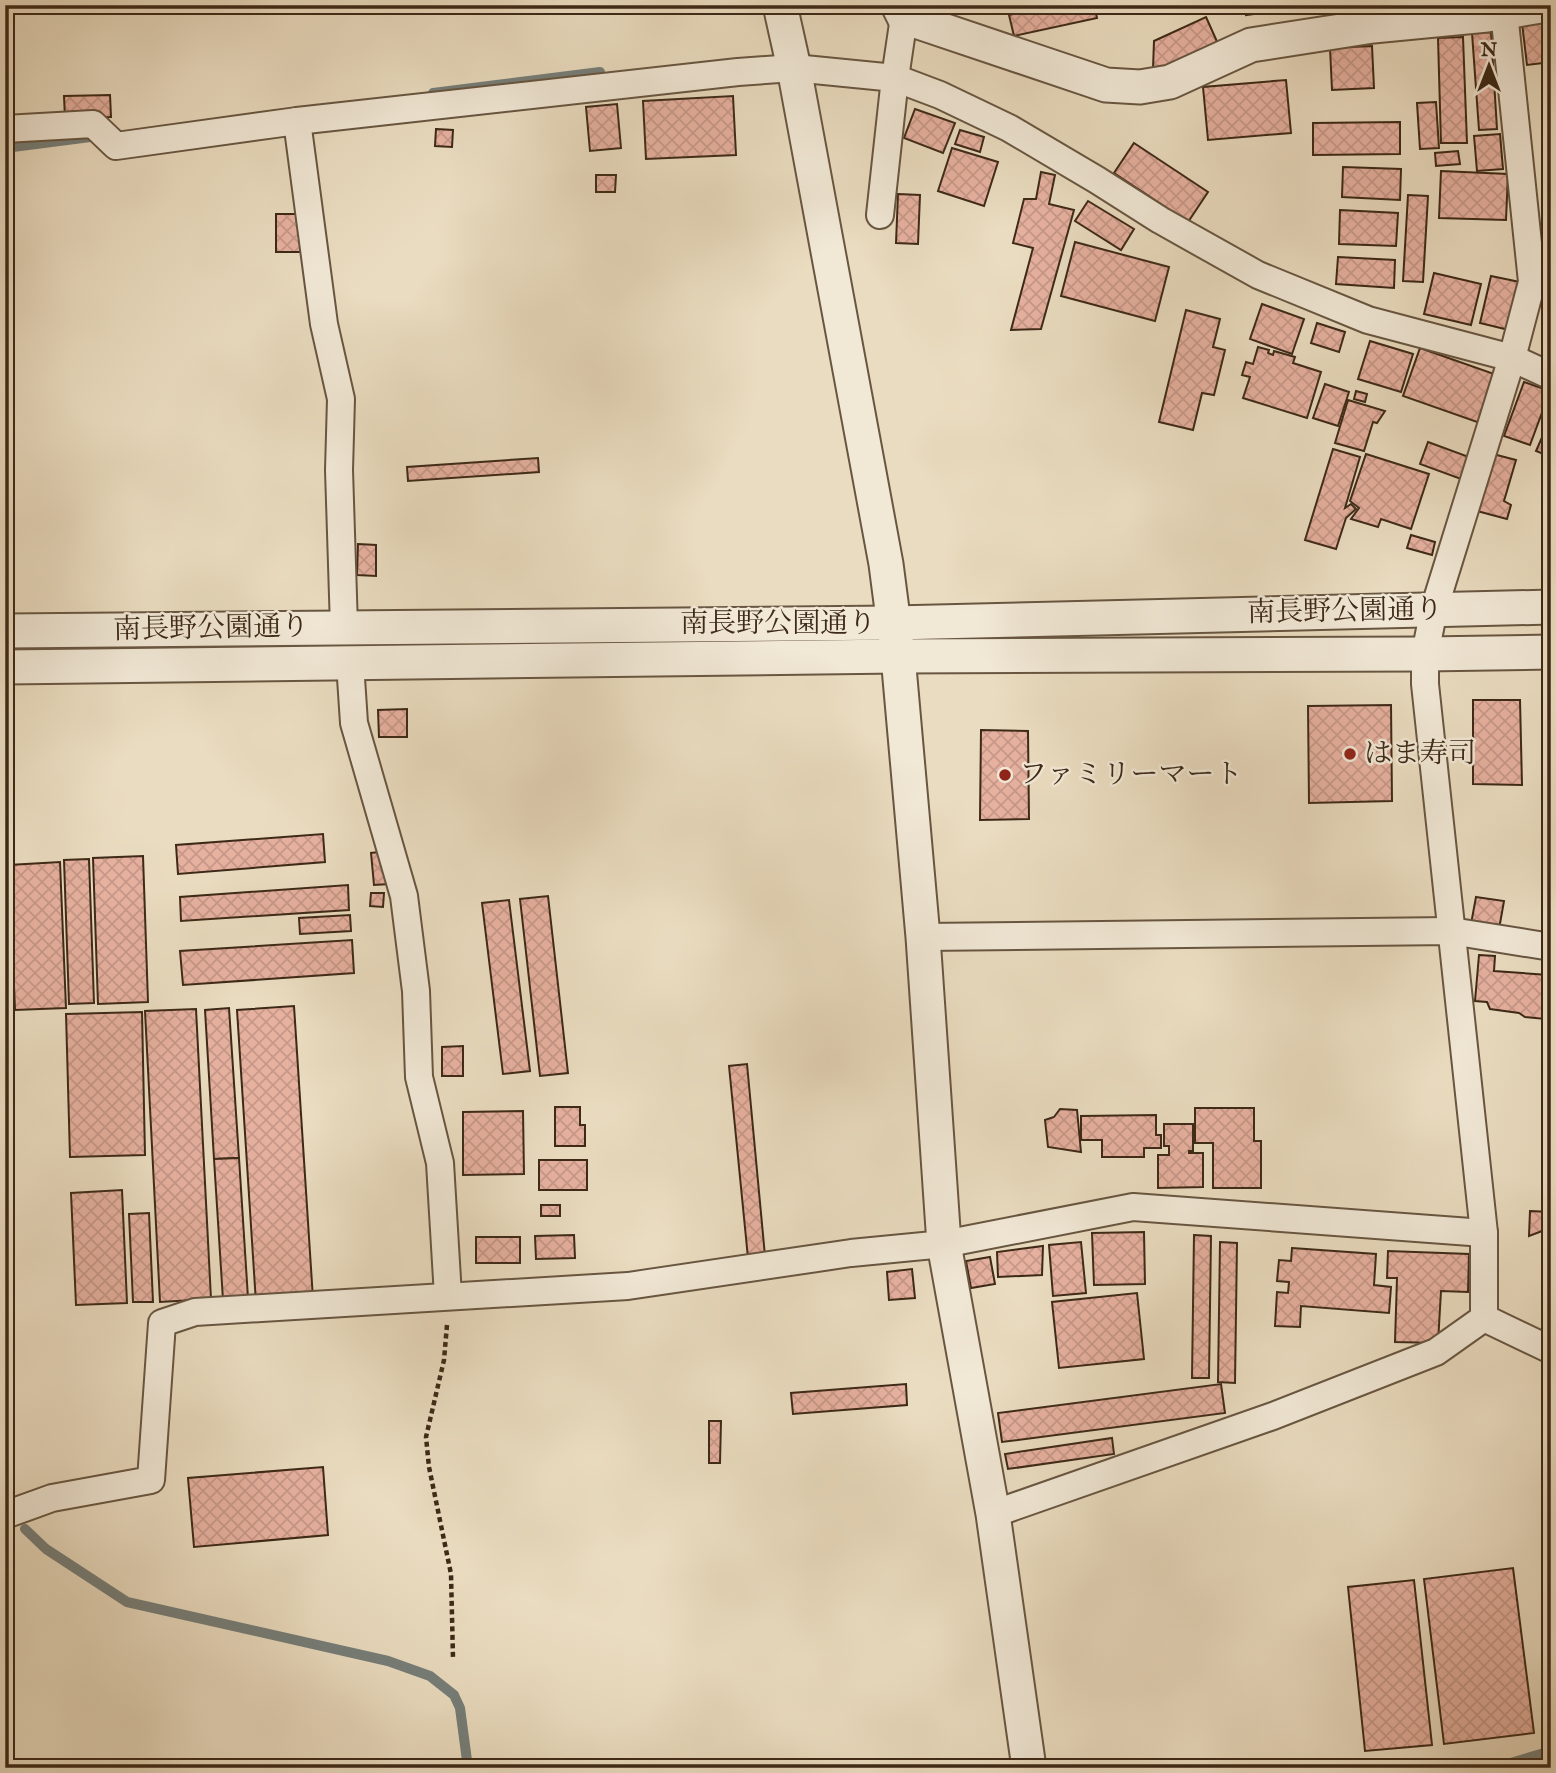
<svg xmlns="http://www.w3.org/2000/svg" width="1556" height="1773" viewBox="0 0 1556 1773" font-family="'IM FELL English','Noto Serif JP',serif">
	<style>
		.lines { fill: none; stroke-linecap: round; stroke-linejoin: round }
		.stream { stroke: #767f7a; stroke-width: 10 }
		.building { fill: url(#building-cross-hatch); stroke: #3d2917; stroke-width: 2 }
		.minor-casing { stroke: #685641; stroke-width: 30 }
		.tertiary-casing { stroke: #685641; stroke-width: 37 }
		.path { stroke: #3d2917; stroke-width: 4.5; stroke-dasharray: 5 3.5; stroke-linecap: butt }
		.minor { stroke: #f1e8d6; stroke-width: 26 }
		.tertiary { stroke: #f1e8d6; stroke-width: 33 }
		.poi-dot { fill: #8f2418; stroke: #f1e8d6; stroke-width: 2.5 }
		.labels { text-anchor: middle; dominant-baseline: central; stroke-width: 5; stroke-linejoin: round; paint-order: stroke }
		.street-label { font-size: 28px; fill: #3d2917; stroke: #f1e8d6 }
		.poi-label { font-size: 28px; fill: #3d2917; stroke: #f1e8d6; text-anchor: start }
	</style>
	<defs>
		<pattern id="building-cross-hatch" width="8" height="8" patternUnits="userSpaceOnUse" patternTransform="scale(1.75)"><rect width="8" height="8" fill="#e7b1a0"/><path d="M0 0l8 8M0 8l8-8" fill="none" stroke="#c79889"/></pattern>
	</defs>
	<rect width="100%" height="100%" fill="#eadcc0"/>
	<filter id="stains"><feTurbulence type="fractalNoise" baseFrequency=".00286" numOctaves="4"/><feColorMatrix values="0 0 0 0 .2 0 0 0 0 .09 0 0 0 0 .02 0 0 0 .5 -.17"/></filter>
	<radialGradient id="worn" r=".72"><stop offset=".6" stop-color="#630" stop-opacity="0"/><stop offset="1" stop-color="#630" stop-opacity=".3"/></radialGradient>
	<g class="lines">
		<g class="stream">
			<polyline points="433,93 600,72"/>
			<polyline points="5,148 98,136"/>
			<polyline points="25,1529 46,1549 127,1602 388,1661 430,1676 454,1695 460,1708 468,1768"/>
			<polyline points="1494,1768 1551,1751"/>
		</g>
	</g>
	<g class="building">
		<polygon points="1056,5 1094,5 1097,18 1014,36 1009,15"/>
		<polygon points="1245,5 1322,5 1246,15"/>
		<polygon points="1206,17 1219,46 1167,69 1153,69 1154,41"/>
		<polygon points="1551,20 1551,62 1527,65 1522,23"/>
		<polygon points="1491,32 1497,129 1479,130 1472,33"/>
		<polygon points="1463,37 1467,143 1441,143 1438,38"/>
		<polygon points="1372,46 1374,88 1332,90 1330,48"/>
		<polygon points="1286,80 1291,133 1208,140 1203,87"/>
		<polygon points="110,95 111,117 65,118 64,96"/>
		<polygon points="733,96 736,155 646,159 643,101"/>
		<polygon points="1436,102 1439,148 1420,149 1417,103"/>
		<polygon points="617,104 621,148 590,151 586,107"/>
		<polygon points="915,109 955,123 943,153 904,138"/>
		<polygon points="1400,122 1400,154 1313,155 1313,123"/>
		<polygon points="1546,124 1551,124 1551,175 1550,175"/>
		<polygon points="436,129 453,130 452,147 435,146"/>
		<polygon points="960,130 984,137 980,152 955,144"/>
		<polygon points="1500,134 1503,169 1477,171 1474,136"/>
		<polygon points="1134,143 1208,192 1188,222 1114,173"/>
		<polygon points="952,148 998,162 984,206 938,191"/>
		<polygon points="1458,151 1460,164 1436,166 1435,153"/>
		<polygon points="1343,167 1401,169 1400,200 1342,197"/>
		<polygon points="1441,171 1508,174 1506,220 1439,218"/>
		<polygon points="1041,172 1055,175 1049,204 1074,210 1041,329 1011,330 1033,248 1013,243 1024,199 1036,199"/>
		<polygon points="596,175 616,175 615,192 596,192"/>
		<polygon points="898,194 920,195 918,244 896,243"/>
		<polygon points="1408,195 1428,196 1423,282 1403,281"/>
		<polygon points="1088,201 1134,229 1121,250 1075,221"/>
		<polygon points="1340,210 1398,213 1396,246 1339,244"/>
		<rect x="276" y="214" width="24" height="38"/>
		<polygon points="1075,242 1169,267 1155,321 1061,296"/>
		<polygon points="1338,257 1395,260 1394,288 1336,284"/>
		<polygon points="1551,258 1551,289 1542,289 1542,260"/>
		<polygon points="1434,273 1481,284 1471,325 1424,314"/>
		<polygon points="1491,276 1520,282 1509,330 1480,323"/>
		<polygon points="1262,304 1304,319 1292,354 1250,339"/>
		<polygon points="1186,310 1220,319 1213,347 1225,350 1214,395 1202,393 1193,430 1159,422"/>
		<polygon points="1317,323 1345,332 1339,352 1311,343"/>
		<polygon points="1370,341 1413,354 1401,392 1358,379"/>
		<polygon points="1258,347 1269,350 1268,353 1273,355 1274,351 1295,357 1293,363 1321,372 1307,418 1243,398 1250,377 1242,375 1246,362 1253,364"/>
		<polygon points="1420,348 1497,375 1480,423 1403,396"/>
		<polygon points="1524,382 1550,391 1530,445 1504,436"/>
		<polygon points="1325,384 1349,392 1338,426 1313,418"/>
		<polygon points="1356,391 1367,394 1365,402 1354,399"/>
		<polygon points="1348,400 1385,411 1377,423 1373,422 1364,451 1335,443"/>
		<polygon points="1551,417 1551,457 1536,451"/>
		<polygon points="1428,442 1469,457 1461,479 1420,464"/>
		<polygon points="1333,449 1360,457 1345,508 1351,504 1356,509 1346,518 1336,549 1305,540"/>
		<polygon points="1366,454 1429,474 1411,529 1381,519 1378,527 1351,519 1359,508 1350,501"/>
		<polygon points="1493,454 1516,460 1504,501 1511,505 1507,519 1477,511"/>
		<polygon points="538,458 539,472 408,481 407,467"/>
		<polygon points="1411,535 1435,542 1432,555 1407,548"/>
		<polygon points="358,544 376,545 376,576 357,575"/>
		<polygon points="1473,700 1520,700 1522,785 1473,784"/>
		<polygon points="1391,705 1392,801 1309,803 1308,706"/>
		<polygon points="407,709 407,737 379,737 378,710"/>
		<polygon points="981,730 1028,731 1029,819 980,820"/>
		<polygon points="323,834 325,862 178,874 176,845"/>
		<polygon points="388,851 390,884 374,885 371,853"/>
		<polygon points="143,856 148,1002 98,1004 93,858"/>
		<polygon points="89,859 94,1003 69,1004 64,860"/>
		<polygon points="60,862 66,1008 15,1010 9,865"/>
		<polygon points="348,885 349,910 181,921 180,897"/>
		<polygon points="371,893 384,893 383,907 370,906"/>
		<polygon points="548,896 568,1073 540,1076 520,899"/>
		<polygon points="1476,897 1504,901 1499,929 1471,924"/>
		<polygon points="509,900 530,1071 503,1074 482,903"/>
		<polygon points="350,915 351,931 300,934 299,918"/>
		<polygon points="352,940 354,973 183,985 180,951"/>
		<polygon points="1479,955 1495,956 1494,971 1548,975 1545,1019 1525,1017 1519,1013 1490,1009 1487,1002 1475,1001"/>
		<polygon points="294,1006 313,1299 256,1303 237,1010"/>
		<polygon points="229,1008 239,1158 214,1159 205,1010"/>
		<polygon points="196,1009 211,1299 160,1302 145,1011"/>
		<polygon points="142,1012 145,1155 70,1157 66,1014"/>
		<polygon points="463,1046 463,1076 442,1076 442,1047"/>
		<polygon points="747,1064 765,1256 748,1258 729,1066"/>
		<polygon points="555,1107 580,1107 580,1125 585,1125 585,1146 555,1146"/>
		<polygon points="1195,1108 1254,1108 1254,1141 1261,1141 1261,1188 1213,1188 1213,1143 1195,1143"/>
		<polygon points="1060,1109 1077,1110 1081,1152 1048,1147 1045,1120 1054,1117"/>
		<polygon points="523,1111 524,1174 463,1175 463,1112"/>
		<polygon points="1156,1115 1156,1135 1161,1135 1161,1148 1144,1148 1144,1157 1102,1157 1102,1140 1081,1140 1081,1116"/>
		<polygon points="1164,1124 1193,1124 1193,1151 1189,1151 1189,1153 1203,1153 1203,1187 1158,1188 1158,1155 1169,1155 1169,1146 1164,1146"/>
		<polygon points="239,1158 248,1298 223,1300 214,1159"/>
		<rect x="539" y="1160" width="48" height="30"/>
		<polygon points="122,1190 127,1303 76,1305 71,1193"/>
		<rect x="541" y="1205" width="19" height="11"/>
		<polygon points="1530,1211 1550,1212 1550,1228 1529,1236"/>
		<polygon points="149,1213 153,1302 133,1302 129,1214"/>
		<polygon points="1144,1232 1145,1284 1094,1285 1092,1233"/>
		<polygon points="574,1235 575,1258 536,1259 535,1236"/>
		<polygon points="1194,1235 1211,1236 1209,1378 1192,1378"/>
		<rect x="476" y="1237" width="44" height="26"/>
		<polygon points="1081,1242 1086,1293 1053,1296 1049,1245"/>
		<polygon points="1220,1242 1237,1243 1235,1383 1218,1382"/>
		<polygon points="1043,1246 1042,1275 998,1277 997,1252"/>
		<polygon points="1292,1248 1376,1254 1374,1285 1391,1287 1389,1313 1301,1306 1300,1327 1275,1326 1277,1292 1288,1293 1289,1282 1277,1281 1279,1260 1291,1261"/>
		<polygon points="1388,1251 1469,1254 1468,1292 1441,1291 1438,1343 1395,1342 1397,1278 1387,1278"/>
		<polygon points="990,1257 995,1284 971,1288 966,1261"/>
		<polygon points="912,1269 915,1298 889,1300 887,1272"/>
		<polygon points="1137,1293 1144,1359 1059,1368 1052,1302"/>
		<polygon points="906,1384 907,1405 793,1414 791,1393"/>
		<polygon points="1221,1384 1225,1413 1002,1442 998,1413"/>
		<polygon points="709,1421 721,1421 720,1463 709,1463"/>
		<polygon points="1112,1438 1114,1454 1008,1469 1005,1454"/>
		<polygon points="323,1467 328,1535 194,1547 188,1478"/>
		<polygon points="1513,1568 1534,1733 1444,1744 1424,1579"/>
		<polygon points="1414,1580 1432,1745 1365,1751 1348,1587"/>
	</g>
	<g class="lines">
		<defs>
			<g id="minor">
				<polyline points="297,121 324,324 341,399 339,470 344,627"/>
				<polyline points="5,129 93,124 116,146 297,121 738,72 794,68 895,78 940,95 1009,128 1097,180 1160,220 1258,275 1368,320 1512,358 1551,376"/>
				<polyline points="880,215 895,78 904,17"/>
				<polyline points="350,663 354,723 404,896 416,991 419,1077 440,1163 448,1296"/>
				<polyline points="923,937 1451,931 1551,947"/>
				<polyline points="1484,1318 1484,1233 1425,684 1425,654 1434,609 1512,358 1532,282 1504,12"/>
				<polyline points="1484,1318 1551,1350"/>
				<polyline points="993,1514 1273,1416 1436,1352 1484,1318"/>
				<polyline points="5,1515 52,1498 151,1480 162,1323 195,1312 628,1286 851,1253 944,1244 1133,1207 1484,1233"/>
			</g>
			<g id="tertiary">
				<polyline points="780,5 794,68 886,564 898,656 923,937 944,1244 993,1514 1029,1768"/>
				<polyline points="898,5 904,17 1106,85 1140,87 1170,82 1251,45 1373,26 1487,15 1547,5"/>
				<polyline points="5,631 894,623 1551,607"/>
				<polyline points="5,667 898,656 1425,654 1551,652"/>
			</g>
		</defs>
		<use href="#minor" class="minor-casing"/>
		<use href="#tertiary" class="tertiary-casing"/>
		<polyline class="path" points="447,1325 444,1360 426,1437 429,1467 451,1574 453,1658"/>
		<use href="#minor" class="minor"/>
		<use href="#tertiary" class="tertiary"/>
	</g>
	<g class="poi-dot">
		<circle cx="1350" cy="754" r="7"/>
		<circle cx="1005" cy="775" r="7"/>
	</g>
	<g class="labels">
		<g class="street-label">
			<text transform="translate(1345 612) rotate(-1)">南長野公園通り</text>
			<text x="778" y="624">南長野公園通り</text>
			<text transform="translate(211 629) rotate(-1)">南長野公園通り</text>
		</g>
		<g class="poi-label">
			<text x="1364" y="754">はま寿司</text>
			<text x="1019" y="775">ファミリーマート</text>
		</g>
	</g>
	<rect width="1556" height="1773" fill="none" stroke="#eadcc0" stroke-width="28"/>
	<rect x="7" y="7" width="1542" height="1759" fill="none" stroke="#3d2917" stroke-width="3.5"/>
	<rect x="14" y="14" width="1528" height="1745" fill="none" stroke="#3d2917" stroke-width="2"/>
	<g transform="translate(1489 66)" stroke="#f1e8d6" stroke-width="5" paint-order="stroke">
	<path d="M0-5L12 26L0 18L-12 26Z" fill="#3d2917"/>
	<text y="-10" font-size="19" font-weight="bold" text-anchor="middle" fill="#3d2917">N</text>
	</g>
	<rect width="100%" height="100%" filter="url(#stains)"/>
	<rect width="100%" height="100%" fill="url(#worn)"/>
</svg>
